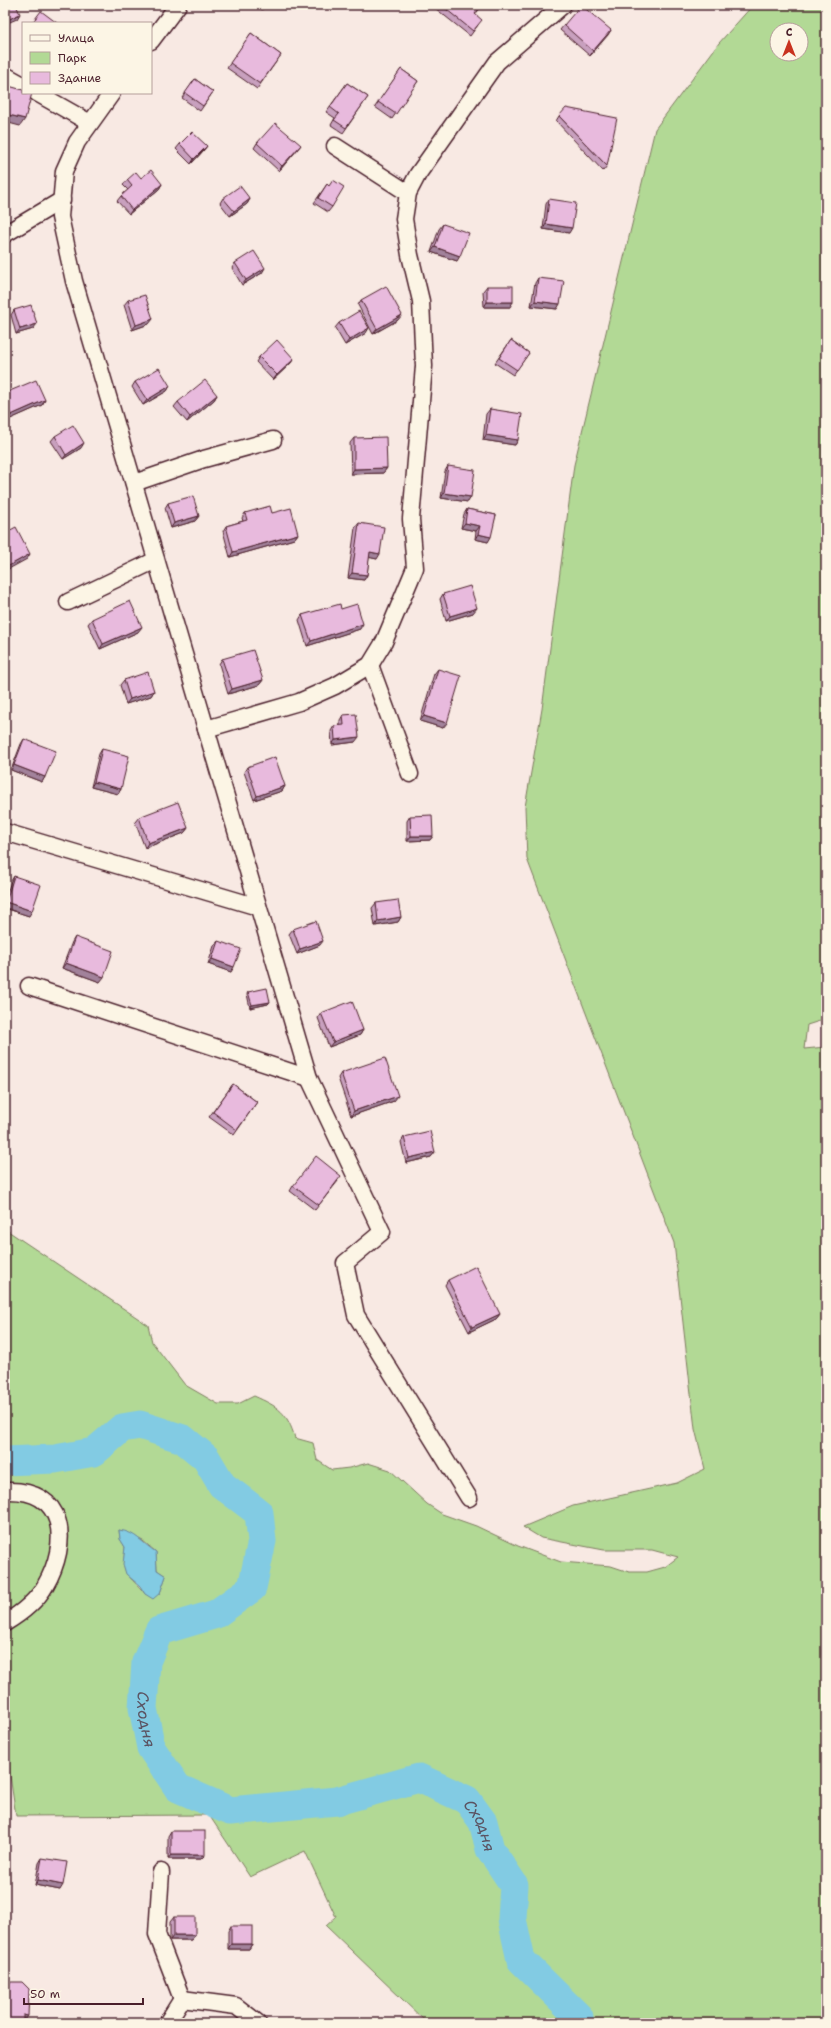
<svg xmlns="http://www.w3.org/2000/svg" width="831" height="2028" viewBox="0 0 831 2028" font-family="'Shantell Sans',sans-serif">
	<style>
		.green { fill: #b2d995; stroke: #7e7c60; fill-rule: evenodd }
		.water { fill: #82cbe3; stroke: #6c8699 }
		.lines { fill: none; stroke-linecap: round; stroke-linejoin: round }
		.river { stroke: #82cbe3; stroke-width: 29 }
		.minor-casing { stroke: #4a1f2b; stroke-width: 19 }
		.minor { stroke: #fcf5e5; stroke-width: 16 }
		.wall { fill: #c8a0be; stroke: #4a1f2b }
		.shaded-wall { fill: #a2829b; stroke: #4a1f2b }
		.building { fill: #e8badd; stroke: #4a1f2b }
		.labels { text-anchor: middle; dominant-baseline: central; stroke-width: 4; stroke-linejoin: round; paint-order: stroke }
		.water-label { font-size: 16px; font-style: italic; fill: #5b5362; stroke: #fcf5e5 }
	</style>
	<rect width="100%" height="100%" fill="#f8e9e3"/>
	<filter id="ink" filterUnits="userSpaceOnUse"><feTurbulence type="fractalNoise" baseFrequency=".025" numOctaves="2"/><feDisplacementMap in="SourceGraphic" scale="8" xChannelSelector="R" yChannelSelector="G"/><feConvolveMatrix kernelMatrix="1 2 1 2 8 2 1 2 1" color-interpolation-filters="sRGB"/></filter>
	<g filter="url(#ink)">
		<path class="green" d="M 753,5 L 826,5 L 826,1019 L 807,1025 L 804,1049 L 826,1047 L 826,2023 L 427,2023 L 326,1926 L 336,1917 L 305,1851 L 250,1877 L 209,1815 L 16,1816 L 5,1742 L 5,1229 L 148,1325 L 152,1342 L 185,1385 L 218,1404 L 238,1404 L 254,1396 C 279,1407 287,1412 295,1438 L 313,1443 L 317,1460 L 332,1470 L 349,1468 L 368,1463 L 390,1470 L 427,1504 L 442,1514 L 476,1526 L 518,1546 L 561,1562 L 611,1566 L 629,1572 L 647,1572 L 665,1567 L 678,1557 L 652,1550 L 604,1550 L 541,1538 L 523,1527 L 573,1506 L 677,1483 L 705,1469 L 695,1429 L 674,1243 L 527,859 L 525,807 L 542,709 L 574,465 L 655,129 L 719,43 ZM 777,30 L 801,30 L 801,54 L 777,54 ZM 119,1530 L 143,1541 L 156,1552 L 157,1570 L 166,1576 L 160,1593 L 145,1594 C 139,1584 126,1578 124,1566 C 123,1560 125,1553 125,1547 L 120,1539 Z"/>
		<path class="water" d="M 119,1530 C 136,1532 143,1544 156,1552 L 157,1570 L 166,1576 L 160,1593 L 153,1599 L 145,1594 L 140,1586 L 126,1574 L 123,1564 L 125,1547 L 120,1539 Z"/>
		<g class="lines">
			<path class="river" id="s1" d="M 5,1461 L 55,1459 L 94,1452 L 122,1428 L 140,1425 L 183,1439 L 206,1458 L 222,1485 L 259,1513 L 262,1541 L 252,1588 L 216,1614 L 159,1631 L 146,1662 L 143,1708 L 151,1748 L 178,1788 L 230,1811 L 337,1801 L 419,1778 L 467,1800 L 483,1822 L 490,1849 L 514,1885 L 512,1919 L 521,1960 L 579,2017 L 579,2023"/>
			<defs>
				<g id="minor">
					<polyline points="151,41 178,5"/>
					<polyline points="5,75 23,85"/>
					<polyline points="37,93 90,123"/>
					<polyline points="112,93 77,142 64,171 60,217 74,281 309,1078 382,1232 345,1263 356,1315 469,1498"/>
					<polyline points="335,146 408,193"/>
					<polyline points="5,234 62,200"/>
					<polyline points="134,483 204,459 273,440"/>
					<polyline points="68,602 156,560"/>
					<polyline points="370,665 410,774"/>
					<polyline points="206,729 299,702 335,686 370,665 384,642 415,568 411,519 424,366 421,301 410,255 404,219 408,193 418,174 497,62 563,5"/>
					<polyline points="5,832 258,907"/>
					<polyline points="29,986 309,1078"/>
					<path d="M 5,1491 C 67,1488 70,1543 45,1586 C 36,1602 20,1614 5,1623"/>
					<polyline points="161,1872 157,1934 182,1999"/>
					<polyline points="167,2023 182,1999 236,2006 258,2023"/>
				</g>
			</defs>
			<use href="#minor" class="minor-casing"/>
			<use href="#minor" class="minor"/>
		</g>
		<g class="wall">
			<polygon points="257,5 266,5 262,10"/>
			<polygon points="438,5 482,5 475,15 478,25 470,36 435,8"/>
			<polygon points="665,5 671,5 668,8"/>
			<polygon points="564,25 611,30 590,56 560,30"/>
			<polygon points="251,33 281,55 257,89 227,68"/>
			<polygon points="401,69 418,81 392,119 375,107"/>
			<polygon points="195,79 213,92 200,111 182,98"/>
			<polygon points="347,83 368,97 343,133 331,125 335,118 326,112"/>
			<polygon points="559,116 607,166 603,171 556,121"/>
			<polygon points="257,143 297,150 279,171 254,148"/>
			<polygon points="180,144 207,146 203,151 191,164 176,149"/>
			<polygon points="141,178 162,184 159,189 129,214 117,201 121,196 128,190 123,185 127,180"/>
			<polygon points="327,184 332,207 328,212 314,203"/>
			<polygon points="223,198 250,199 247,204 230,216 220,203"/>
			<polygon points="549,199 569,233 543,229 546,204"/>
			<polygon points="443,224 457,261 431,252 439,229"/>
			<polygon points="235,263 262,273 242,285 232,268"/>
			<polygon points="538,278 557,309 531,306 535,283"/>
			<polygon points="487,286 510,307 484,307 483,291"/>
			<polygon points="128,300 149,324 132,330 124,305"/>
			<polygon points="361,300 398,320 373,334 358,305"/>
			<polygon points="14,310 33,329 16,334 11,315"/>
			<polygon points="339,323 366,333 345,345 335,328"/>
			<polygon points="511,340 529,353 513,375 495,363"/>
			<polygon points="259,357 291,363 273,380 256,362"/>
			<polygon points="135,382 170,386 167,391 143,405 132,387"/>
			<polygon points="5,393 45,400 42,405 8,420 5,413"/>
			<polygon points="217,395 214,400 187,422 174,407 178,402"/>
			<polygon points="490,409 518,440 515,445 483,440 486,414"/>
			<polygon points="55,436 81,448 63,459 51,441"/>
			<polygon points="354,438 387,468 383,473 351,474 350,443"/>
			<polygon points="448,466 468,502 441,498 445,471"/>
			<polygon points="168,503 199,516 195,521 171,528 165,508"/>
			<polygon points="467,509 496,515 488,542 475,539 476,531 461,528 464,514"/>
			<polygon points="245,513 272,513 298,534 294,539 230,557 223,531 226,526 243,521 242,518"/>
			<polygon points="359,523 377,559 369,557 367,575 364,580 348,578 355,528"/>
			<polygon points="443,594 473,613 446,621 440,599"/>
			<polygon points="341,609 360,629 307,646 299,620 302,615"/>
			<polygon points="92,619 138,632 100,649 88,624"/>
			<polygon points="222,659 263,680 259,685 228,694 219,664"/>
			<polygon points="438,669 443,728 420,721 434,674"/>
			<polygon points="124,680 154,691 151,696 126,704 120,685"/>
			<polygon points="343,715 355,742 332,745 331,731 334,726 340,725 340,720"/>
			<polygon points="24,739 45,777 42,782 11,770 21,744"/>
			<polygon points="102,749 121,789 118,794 91,787 99,754"/>
			<polygon points="247,767 285,786 282,791 254,800 244,772"/>
			<polygon points="410,816 433,836 430,840 407,841 407,821"/>
			<polygon points="139,817 188,828 184,833 145,848 135,822"/>
			<polygon points="14,876 29,916 5,908 5,899 11,881"/>
			<polygon points="376,903 401,917 398,922 375,926 372,908"/>
			<polygon points="293,929 320,945 297,954 289,934"/>
			<polygon points="75,937 100,982 62,968 72,942"/>
			<polygon points="218,941 231,972 208,964 214,946"/>
			<polygon points="248,992 270,1002 268,1004 250,1008 247,994"/>
			<polygon points="321,1013 363,1030 360,1035 329,1047 318,1018"/>
			<polygon points="341,1073 394,1101 351,1116 338,1078"/>
			<polygon points="233,1084 257,1102 234,1135 209,1117"/>
			<polygon points="404,1137 435,1152 431,1157 406,1163 401,1142"/>
			<polygon points="338,1181 315,1210 290,1191 293,1186"/>
			<polygon points="448,1280 500,1314 496,1319 469,1332 445,1285"/>
			<polygon points="171,1831 205,1855 201,1859 168,1859 168,1836"/>
			<polygon points="42,1858 60,1890 35,1885 39,1863"/>
			<polygon points="174,1917 195,1935 191,1940 170,1940 170,1922"/>
			<polygon points="231,1926 252,1944 249,1949 228,1949 228,1931"/>
		</g>
		<g class="shaded-wall">
			<polygon points="20,14 17,19 5,24 5,21"/>
			<polygon points="611,30 608,35 590,56 593,51"/>
			<polygon points="5,114 25,119 20,126 5,122"/>
			<polygon points="301,145 297,150 279,171 282,166"/>
			<polygon points="207,146 203,151 191,164 194,159"/>
			<polygon points="162,184 159,189 129,214 132,210"/>
			<polygon points="250,199 247,204 230,216 234,211"/>
			<polygon points="546,224 572,228 569,233 543,229"/>
			<polygon points="435,247 460,256 457,261 431,252"/>
			<polygon points="265,268 262,273 242,285 246,280"/>
			<polygon points="535,301 560,304 557,309 531,306"/>
			<polygon points="487,302 513,302 510,307 484,307"/>
			<polygon points="402,315 398,320 373,334 377,329"/>
			<polygon points="153,319 149,324 132,330 136,325"/>
			<polygon points="37,324 33,329 16,334 20,329"/>
			<polygon points="369,328 366,333 345,345 349,340"/>
			<polygon points="294,359 291,363 273,380 277,375"/>
			<polygon points="170,386 167,391 143,405 147,400"/>
			<polygon points="217,395 214,400 187,422 190,417"/>
			<polygon points="45,400 42,405 8,420 11,415"/>
			<polygon points="486,435 518,440 515,445 483,440"/>
			<polygon points="84,443 81,448 63,459 66,455"/>
			<polygon points="387,468 383,473 351,474 354,469"/>
			<polygon points="444,493 471,497 468,502 441,498"/>
			<polygon points="199,516 195,521 171,528 174,523"/>
			<polygon points="465,523 480,526 476,531 461,528"/>
			<polygon points="298,534 294,539 230,557 233,552"/>
			<polygon points="478,534 491,537 488,542 475,539"/>
			<polygon points="370,552 380,554 377,559 367,557"/>
			<polygon points="30,554 27,559 5,571 5,568"/>
			<polygon points="352,573 367,575 364,580 348,578"/>
			<polygon points="477,608 473,613 446,621 450,616"/>
			<polygon points="363,624 360,629 307,646 311,641"/>
			<polygon points="142,627 138,632 100,649 103,644"/>
			<polygon points="263,680 259,685 228,694 232,689"/>
			<polygon points="154,691 151,696 126,704 130,699"/>
			<polygon points="424,716 447,723 443,728 420,721"/>
			<polygon points="359,737 355,742 332,745 335,740"/>
			<polygon points="14,765 45,777 42,782 11,770"/>
			<polygon points="94,782 121,789 118,794 91,787"/>
			<polygon points="285,786 282,791 254,800 257,796"/>
			<polygon points="188,828 184,833 145,848 148,843"/>
			<polygon points="411,836 433,836 430,840 407,841"/>
			<polygon points="6,902 32,911 29,916 5,908 5,903"/>
			<polygon points="401,917 398,922 375,926 378,921"/>
			<polygon points="323,941 320,945 297,954 300,949"/>
			<polygon points="212,959 234,967 231,972 208,964"/>
			<polygon points="66,963 104,977 100,982 62,968"/>
			<polygon points="270,1002 268,1004 250,1008 252,1005"/>
			<polygon points="363,1030 360,1035 329,1047 333,1042"/>
			<polygon points="398,1096 394,1101 351,1116 354,1111"/>
			<polygon points="435,1152 431,1157 406,1163 409,1158"/>
			<polygon points="500,1314 496,1319 469,1332 472,1327"/>
			<polygon points="171,1855 205,1855 201,1859 168,1859"/>
			<polygon points="38,1880 63,1885 60,1890 35,1885"/>
			<polygon points="174,1935 195,1935 191,1940 170,1940"/>
			<polygon points="231,1944 252,1944 249,1949 228,1949"/>
			<polygon points="23,2015 28,2016 23,2023 18,2023"/>
		</g>
		<g class="building">
			<polygon points="5,5 16,5 20,14 5,21"/>
			<polygon points="441,5 482,5 475,14 482,20 473,31"/>
			<polygon points="581,5 611,30 593,51 564,25"/>
			<polygon points="41,11 57,23 32,23"/>
			<polygon points="251,33 281,55 260,84 230,63"/>
			<polygon points="401,69 418,81 396,114 378,102"/>
			<polygon points="195,79 213,92 203,106 185,93"/>
			<polygon points="347,83 368,97 346,128 334,120 339,114 330,107"/>
			<polygon points="5,85 23,90 23,93 32,93 25,119 5,114"/>
			<polygon points="566,108 617,118 607,166 559,116"/>
			<polygon points="275,123 301,145 282,166 257,143"/>
			<polygon points="192,132 207,146 194,159 180,144"/>
			<polygon points="151,170 162,184 132,210 121,196 132,186 127,180 136,172 141,178"/>
			<polygon points="333,180 344,187 332,207 318,198 327,184 329,186"/>
			<polygon points="240,186 250,199 234,211 223,198"/>
			<polygon points="549,199 576,203 572,228 546,224"/>
			<polygon points="443,224 469,233 460,256 435,247"/>
			<polygon points="254,251 265,268 246,280 235,263"/>
			<polygon points="538,278 564,281 560,304 535,301"/>
			<polygon points="386,286 402,315 377,329 361,300"/>
			<rect x="487" y="286" width="26" height="16"/>
			<polygon points="145,295 153,319 136,325 128,300"/>
			<polygon points="31,305 37,324 20,329 14,310"/>
			<polygon points="359,311 369,328 349,340 339,323"/>
			<polygon points="277,340 294,359 277,375 259,357"/>
			<polygon points="511,340 529,353 517,370 499,358"/>
			<polygon points="159,368 170,386 147,400 135,382"/>
			<polygon points="36,380 45,400 11,415 5,400 5,393"/>
			<polygon points="205,380 217,395 190,417 178,402"/>
			<polygon points="490,409 522,414 518,440 486,435"/>
			<polygon points="73,425 84,443 66,455 55,436"/>
			<polygon points="386,437 387,468 354,469 354,438"/>
			<polygon points="448,466 475,470 471,497 444,493"/>
			<polygon points="193,496 199,516 174,523 168,503"/>
			<polygon points="270,506 272,513 291,508 298,534 233,552 226,526 247,520 245,513"/>
			<polygon points="467,509 496,515 491,537 478,534 480,526 465,523"/>
			<polygon points="359,523 384,527 380,554 370,552 367,575 352,573"/>
			<polygon points="16,527 30,554 5,568 5,533"/>
			<polygon points="470,586 477,608 450,616 443,594"/>
			<polygon points="130,601 142,627 103,644 92,619"/>
			<polygon points="340,604 341,609 357,604 363,624 311,641 302,615"/>
			<polygon points="253,650 263,680 232,689 222,659"/>
			<polygon points="438,669 461,676 447,723 424,716"/>
			<polygon points="148,672 154,691 130,699 124,680"/>
			<polygon points="356,714 359,737 335,740 334,726 344,725 343,715"/>
			<polygon points="24,739 56,751 45,777 14,765"/>
			<polygon points="102,749 129,756 121,789 94,782"/>
			<polygon points="275,757 285,786 257,796 247,767"/>
			<polygon points="178,802 188,828 148,843 139,817"/>
			<polygon points="432,815 433,836 411,836 410,816"/>
			<polygon points="14,876 41,885 32,911 6,902"/>
			<polygon points="398,900 401,917 378,921 376,903"/>
			<polygon points="316,921 323,941 300,949 293,929"/>
			<polygon points="75,937 113,951 104,977 66,963"/>
			<polygon points="218,941 241,949 234,967 212,959"/>
			<polygon points="267,988 270,1002 252,1005 248,992"/>
			<polygon points="352,1001 363,1030 333,1042 321,1013"/>
			<polygon points="385,1058 398,1096 354,1111 341,1073"/>
			<polygon points="233,1084 257,1102 237,1130 213,1112"/>
			<polygon points="430,1131 435,1152 409,1158 404,1137"/>
			<polygon points="316,1156 341,1176 319,1205 293,1186"/>
			<polygon points="476,1266 500,1314 472,1327 448,1280"/>
			<rect x="171" y="1831" width="34" height="24"/>
			<polygon points="42,1858 67,1862 63,1885 38,1880"/>
			<rect x="174" y="1917" width="21" height="18"/>
			<rect x="231" y="1926" width="21" height="18"/>
			<polygon points="5,1982 22,1982 29,1989 28,2016 23,2015 23,2023 5,2023"/>
		</g>
	</g>
	<g class="labels">
		<g class="water-label">
			<text stroke="none"><textPath href="#s1" startOffset="569">Сходня</textPath></text>
			<text stroke="none"><textPath href="#s1" startOffset="978">Сходня</textPath></text>
		</g>
	</g>
	<rect width="831" height="2028" fill="none" stroke="#fcf5e5" stroke-width="20"/>
	<rect x="10" y="10" width="811" height="2008" fill="none" stroke="#4a1f2b" stroke-width="1.5" filter="url(#ink)"/>
	<rect x="22" y="22" width="130" height="72" fill="#fcf5e5" stroke="#b59f9b"/>
	<rect x="30" y="35" width="20" height="6" fill="#fcf5e5" stroke="#b59f9b"/>
	<text x="58" y="42" font-size="12" fill="#4a1f2b">Улица</text>
	<rect x="30" y="52" width="20" height="12" fill="#b2d995" stroke="#b59f9b"/>
	<text x="58" y="62" font-size="12" fill="#4a1f2b">Парк</text>
	<rect x="30" y="72" width="20" height="12" fill="#e8badd" stroke="#b59f9b"/>
	<text x="58" y="82" font-size="12" fill="#4a1f2b">Здание</text>
	<g transform="translate(789 42)"><circle r="19" fill="#fcf5e5" stroke="#b59f9b"/>
	<path d="M0-3L7 15L0 10L-7 15Z" fill="#c8321e"/>
	<text y="-6" font-size="11" font-weight="bold" text-anchor="middle" fill="#4a1f2b">С</text>
	</g>
	<path d="M24 1998v6h119v-6" fill="none" stroke="#4a1f2b" stroke-width="2"/>
	<text x="30" y="1998" font-size="12" fill="#4a1f2b" stroke="#fcf5e5" stroke-width="3" paint-order="stroke">50 m</text>
</svg>
